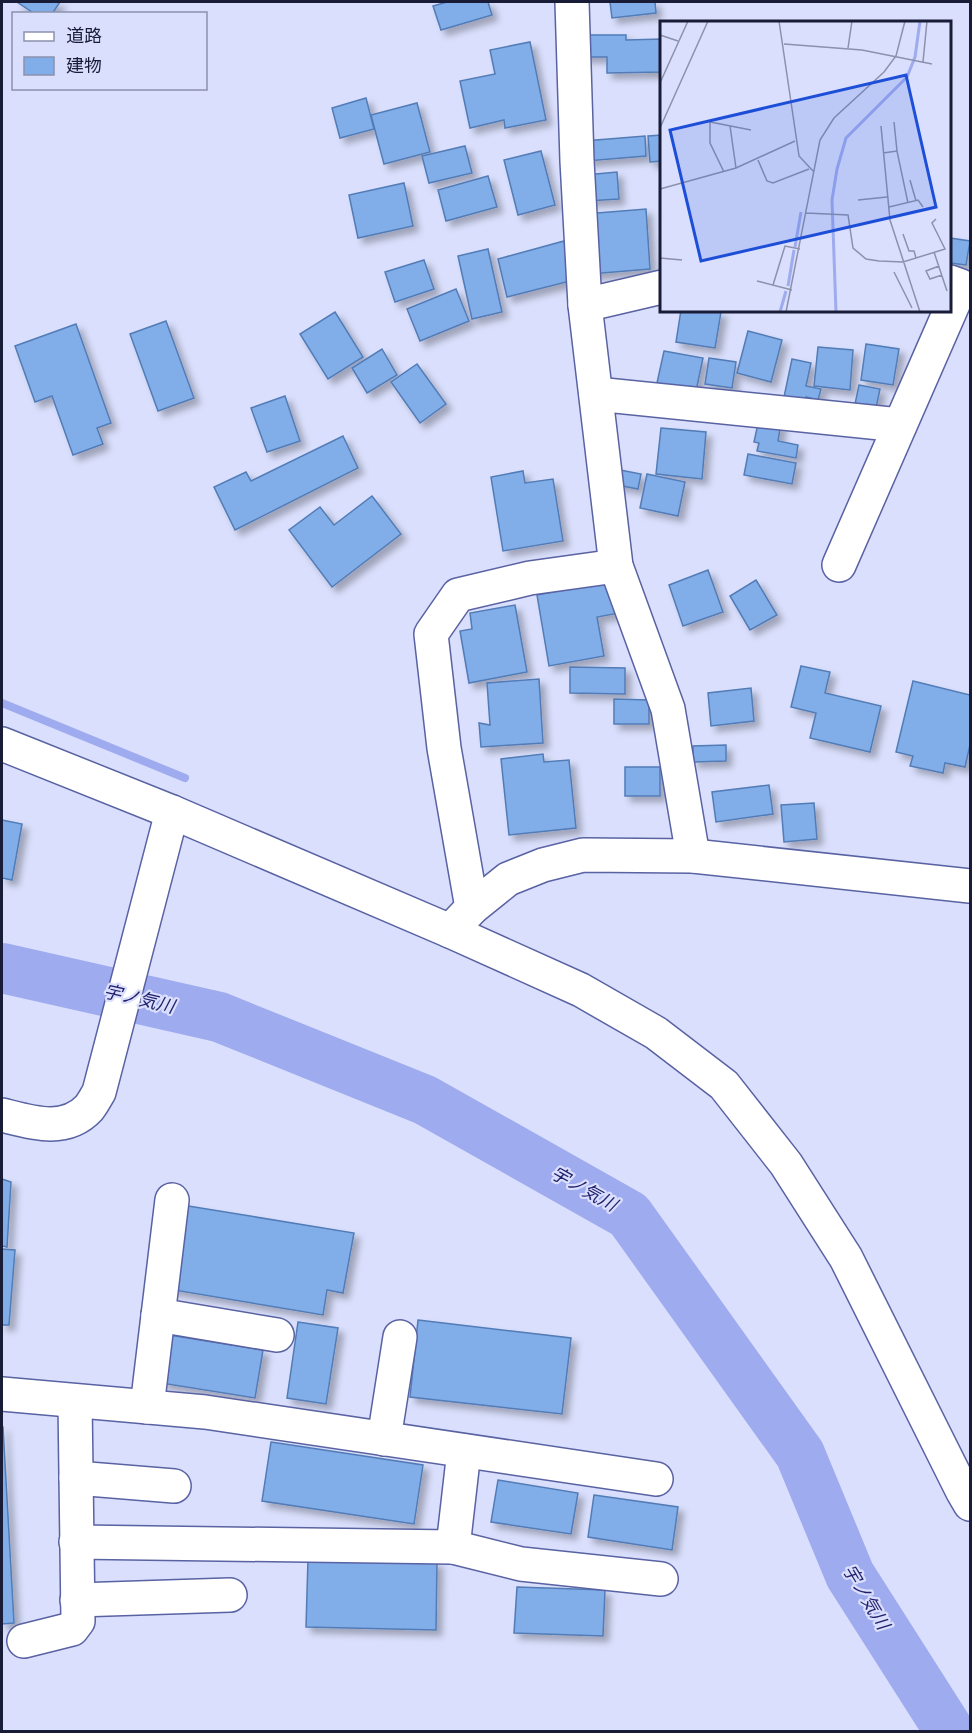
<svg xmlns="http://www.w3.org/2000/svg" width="972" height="1733" viewBox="0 0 972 1733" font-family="'Fira Sans Condensed','Noto Sans JP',sans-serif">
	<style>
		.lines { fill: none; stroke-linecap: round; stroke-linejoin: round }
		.stream { stroke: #9fabef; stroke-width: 8 }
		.river { stroke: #9fabef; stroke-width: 50 }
		.building { fill: #81ade9; stroke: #527cb6; stroke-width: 1.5; filter: url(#shadow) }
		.minor-casing { stroke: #5962a2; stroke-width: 36 }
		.minor { stroke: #fff; stroke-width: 33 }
		.labels { text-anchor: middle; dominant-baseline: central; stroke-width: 4.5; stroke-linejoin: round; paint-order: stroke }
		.water-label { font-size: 18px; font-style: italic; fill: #211f6c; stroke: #d9dffc }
		.inset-river { fill: none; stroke: #9fabef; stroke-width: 3 }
		.inset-road { fill: none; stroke: #8c91ad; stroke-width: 1.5 }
		.view { fill: #1d4ed8; fill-opacity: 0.15; stroke: #1d4ed8; stroke-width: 3 }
		.inset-edge { fill: none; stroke: #191c37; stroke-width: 3 }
	</style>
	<defs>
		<filter id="shadow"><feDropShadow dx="5.5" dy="5.5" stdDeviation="3" flood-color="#0004"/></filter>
	</defs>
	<rect width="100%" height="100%" fill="#d9dffc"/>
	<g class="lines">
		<polyline class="stream" points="2,703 185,778"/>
		<polyline class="river" points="2,968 219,1017 425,1100 629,1215 800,1454 850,1575 950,1732"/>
	</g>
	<g class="building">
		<polygon points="17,2 60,2 52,14 35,14"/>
		<polygon points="447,2 488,2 492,15 441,30 433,6"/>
		<polygon points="610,2 655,2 656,13 612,18"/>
		<polygon points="581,35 626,35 626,40 662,39 662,72 607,73 607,57 581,57"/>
		<polygon points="530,42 546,120 505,128 504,120 470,128 460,81 495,74 490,50"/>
		<polygon points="366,98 374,129 340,138 332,108"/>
		<polygon points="417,103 430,152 384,164 371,115"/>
		<polygon points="662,135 662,161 650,162 648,136"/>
		<polygon points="645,136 646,156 586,161 584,141"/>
		<polygon points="465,146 472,173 429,183 422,156"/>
		<polygon points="541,151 555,205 518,215 504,160"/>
		<polygon points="617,172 619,199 587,201 585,175"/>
		<polygon points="488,176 497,207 446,221 438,190"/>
		<polygon points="404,183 413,226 358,238 349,195"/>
		<polygon points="646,209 650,269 590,274 585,214"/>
		<polygon points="950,238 970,241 966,265 950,263"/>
		<polygon points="564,241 574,280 507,297 498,259"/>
		<polygon points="488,249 502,312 472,319 458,256"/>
		<polygon points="424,260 434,289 395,302 385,272"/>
		<polygon points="456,289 469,321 420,341 407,309"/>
		<polygon points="681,310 721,312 715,348 676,342"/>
		<polygon points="335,312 363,357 328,379 300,334"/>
		<polygon points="166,321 194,398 158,411 130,334"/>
		<polygon points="76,324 111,423 97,428 103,444 73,455 52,396 35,402 15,346"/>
		<polygon points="748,331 782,340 771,382 737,373"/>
		<polygon points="866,344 899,349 893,385 861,380"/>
		<polygon points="818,347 853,350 850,390 814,386"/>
		<polygon points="382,349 397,375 367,393 352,368"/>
		<polygon points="664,351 703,358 696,391 657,383"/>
		<polygon points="709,358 736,362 732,388 705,384"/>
		<polygon points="792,359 811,363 806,386 821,389 818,400 806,397 805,401 784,397"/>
		<polygon points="417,364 446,404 420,423 391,382"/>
		<polygon points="859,385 880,389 876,408 855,404"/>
		<polygon points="285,396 300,441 267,452 251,408"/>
		<polygon points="759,419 781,423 778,441 798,445 796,458 757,451 759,443 754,442"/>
		<polygon points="661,428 706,432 702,479 656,474"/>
		<polygon points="343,436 358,468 235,530 214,487 246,472 251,481"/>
		<polygon points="748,454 796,463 792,484 744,475"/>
		<polygon points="615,469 641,474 638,489 612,484"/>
		<polygon points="523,471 525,483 553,479 563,541 503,551 491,477"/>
		<polygon points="647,474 685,482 678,516 640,508"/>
		<polygon points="372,496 401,534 332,587 289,530 320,507 334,525"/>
		<polygon points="708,570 723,612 683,626 669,585"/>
		<polygon points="613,575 619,613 597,617 604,656 549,666 537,595 569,589 568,583"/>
		<polygon points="756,580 777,615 750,630 730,596"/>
		<polygon points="515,605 527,672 469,683 460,631 472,629 470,613"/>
		<polygon points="801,666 830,672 825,693 881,706 870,752 810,738 816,713 791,707"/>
		<polygon points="570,667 625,668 625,694 570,693"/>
		<polygon points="539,679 543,743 481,747 479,723 490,725 487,683"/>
		<polygon points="913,681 970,695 970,745 965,767 945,763 943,773 910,766 913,756 896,752"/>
		<polygon points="751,688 754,721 711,726 708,693"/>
		<polygon points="614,699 649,700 649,724 614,724"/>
		<polygon points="726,745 726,761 693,762 693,746"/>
		<polygon points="543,754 544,762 569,760 576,828 509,835 501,759"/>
		<rect x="625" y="767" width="35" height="29"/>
		<polygon points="769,785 773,814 716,822 712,792"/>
		<polygon points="814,803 817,839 784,842 781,805"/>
		<polygon points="2,820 22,824 12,880 2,878"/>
		<polygon points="2,1179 11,1182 7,1247 2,1246"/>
		<polygon points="182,1205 354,1233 343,1293 327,1290 323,1315 168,1289"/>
		<polygon points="2,1249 15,1250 9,1325 2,1325"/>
		<polygon points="418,1320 571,1338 562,1414 410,1397"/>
		<polygon points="298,1322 338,1328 326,1404 287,1398"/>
		<polygon points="169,1335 263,1350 255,1398 161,1383"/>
		<polygon points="2,1427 3,1427 14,1623 2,1624"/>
		<polygon points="271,1442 423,1465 414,1524 262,1501"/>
		<polygon points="498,1480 578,1493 571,1534 491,1522"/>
		<polygon points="594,1495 678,1507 672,1550 588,1537"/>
		<polygon points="308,1559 437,1562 436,1630 306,1627"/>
		<polygon points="517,1587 605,1590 603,1636 514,1633"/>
	</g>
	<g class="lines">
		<defs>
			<g id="minor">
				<polyline points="572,2 577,161 585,305 616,566 668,709 693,856"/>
				<polyline points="585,305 662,287"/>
				<polyline points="596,394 900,425"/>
				<polyline points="839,565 961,286 950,282"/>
				<polyline points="2,744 172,812 450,931 581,990 656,1033 724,1085 786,1164 846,1258 963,1492 970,1504"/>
				<polyline points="472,908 444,748 431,634 458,595 530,578 616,566"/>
				<polyline points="450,931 472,908 508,879 543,865 583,855 693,856 970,886"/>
				<path d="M 2,1115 C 30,1122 65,1134 89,1108 C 93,1103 96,1097 99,1092 L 172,812"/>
				<polyline points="158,1315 277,1335"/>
				<polyline points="2,1394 205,1412 656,1479"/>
				<polyline points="147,1407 172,1200"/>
				<polyline points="384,1439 400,1337"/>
				<polyline points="76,1478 174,1486"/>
				<polyline points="76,1542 453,1547 464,1451"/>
				<polyline points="453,1547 521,1564 661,1579"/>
				<polyline points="77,1600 230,1595"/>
				<polyline points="24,1641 72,1629 78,1621 75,1401"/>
			</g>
		</defs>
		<use href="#minor" class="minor-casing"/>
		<use href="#minor" class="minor"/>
	</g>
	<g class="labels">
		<g class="water-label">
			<text transform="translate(139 999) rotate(13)">宇ノ気川</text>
			<text transform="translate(584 1189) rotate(29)">宇ノ気川</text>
			<text transform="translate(866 1597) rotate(59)">宇ノ気川</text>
		</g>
	</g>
	<g transform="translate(660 21)">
		<rect width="291" height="291" fill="#d9dffc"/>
		<path class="inset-river" d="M 135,226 L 141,191M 128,265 L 134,229M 120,291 L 126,270M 176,291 L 172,179 L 177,148 L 186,117 L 247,56 L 255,36 L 260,0"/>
		<path class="inset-road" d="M 119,0 L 139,135 L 153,150M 0,14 L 18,20M 124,23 L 202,29 L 272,43M 188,27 L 192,0M 263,41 L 267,0M 0,62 L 28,0M 234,101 L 237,130M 70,105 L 76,147M 221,105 L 230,199 L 260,291M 0,107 L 48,0M 223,132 L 237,130 L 248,182M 98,139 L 107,160 L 113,162 L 149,148M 64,151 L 50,122 L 50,101 L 91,109M 250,159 L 256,180M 0,168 L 76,147 L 135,120M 198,179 L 227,176M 229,186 L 258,179 L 263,186M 146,192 L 188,194 L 193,227 L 206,238 L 219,240 L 243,241 L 285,228 L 272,202 L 276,198M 243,213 L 249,230 L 254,230 L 256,237M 274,231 L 287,270M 0,237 L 22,239M 279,245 L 266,250 L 270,258 L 282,254M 234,251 L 252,287M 97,260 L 132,269M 113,264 L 125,225 L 140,228M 126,291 L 160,119 L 174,97 L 224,51 L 236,35 L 245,0"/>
		<path class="view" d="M 246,54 L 276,186 L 41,240 L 10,109 Z"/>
		<rect width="291" height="291" class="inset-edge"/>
	</g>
	<rect width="972" height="1733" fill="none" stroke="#191c37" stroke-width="6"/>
	<rect x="12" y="12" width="195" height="78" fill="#d9dffc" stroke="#8c91ad" stroke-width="1.5"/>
	<rect x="24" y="32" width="30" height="9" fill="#ffffff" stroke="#8c91ad" stroke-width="1.5"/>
	<text x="66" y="42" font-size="18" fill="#191c37">道路</text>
	<rect x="24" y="57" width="30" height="18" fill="#81ade9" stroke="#8c91ad" stroke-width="1.5"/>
	<text x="66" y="72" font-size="18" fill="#191c37">建物</text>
</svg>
